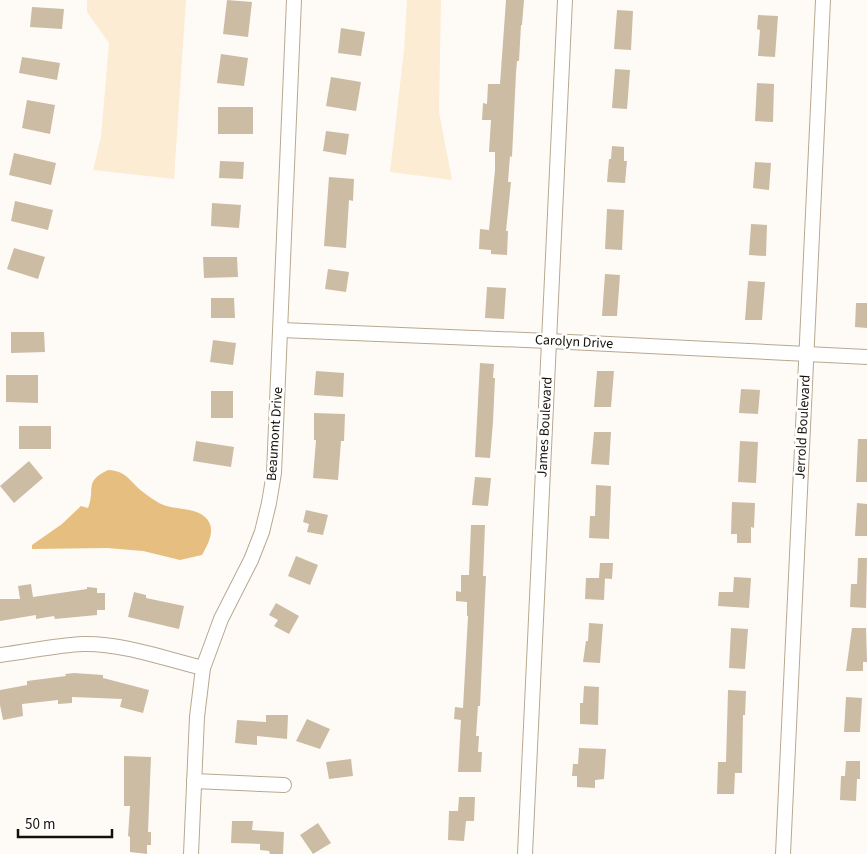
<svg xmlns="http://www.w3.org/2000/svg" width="867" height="854" viewBox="0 0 867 854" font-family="'Source Sans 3',sans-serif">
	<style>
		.green { fill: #fcecd3 }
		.water { fill: #e6be7f }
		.building { fill: #ccbca4 }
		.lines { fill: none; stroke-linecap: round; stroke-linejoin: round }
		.minor-casing { stroke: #b8a891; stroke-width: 16 }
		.minor { stroke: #fff; stroke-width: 14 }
		.labels { text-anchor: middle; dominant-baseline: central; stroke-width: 5; stroke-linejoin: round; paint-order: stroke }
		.street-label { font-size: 14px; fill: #151008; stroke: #fff }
	</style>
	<rect width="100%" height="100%" fill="#fefbf6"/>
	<g class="green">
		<polygon points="87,0 186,0 174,179 93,170 101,137 109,43 87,12"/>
		<polygon points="407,0 441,0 439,112 452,180 390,172 404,50"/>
	</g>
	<path class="water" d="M 108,470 C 127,471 129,481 143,492 C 148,496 154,500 159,503 C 173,511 196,506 207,519 C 216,530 208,544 202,555 L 180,560 L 143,551 L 107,548 L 32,549 L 32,545 L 62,524 L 81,506 L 88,508 C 96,489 83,482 108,470 Z"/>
	<g class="building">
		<polygon points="227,0 252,2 248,37 223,34"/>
		<polygon points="506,0 524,0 522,25 521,25 519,61 517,61 516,73 512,157 510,156 508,182 511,182 506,231 508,231 507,255 491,254 491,250 479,249 480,229 489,230 495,170 495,152 489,152 491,120 482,120 483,103 487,104 488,84 500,84"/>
		<polygon points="32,7 64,9 62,29 30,27"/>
		<polygon points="617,10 633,11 631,50 614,49"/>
		<polygon points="758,15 778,16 775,57 758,56 760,30 757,29"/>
		<polygon points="341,28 365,32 361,56 338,53"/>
		<polygon points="221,54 248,58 244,86 217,83"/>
		<polygon points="22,57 60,63 57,80 19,73"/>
		<polygon points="615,69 630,70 627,109 612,108"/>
		<polygon points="331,77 361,82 356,111 326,106"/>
		<polygon points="757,83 774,84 773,122 755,121"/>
		<polygon points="27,100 55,105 50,134 22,128"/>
		<rect x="218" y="107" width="35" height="27"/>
		<polygon points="326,131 349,134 346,155 323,151"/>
		<polygon points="612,146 624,147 624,161 627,161 625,183 607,182 609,159 611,159"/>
		<polygon points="14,153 56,163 51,185 9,175"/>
		<polygon points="220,161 244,162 243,179 219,178"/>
		<polygon points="755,162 771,163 769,190 753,188"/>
		<polygon points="329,177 354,179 353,201 349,200 346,248 324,246"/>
		<polygon points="15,201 53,210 48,230 11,221"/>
		<polygon points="212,203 241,205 239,228 211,226"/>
		<polygon points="607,209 624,210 622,250 605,249"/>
		<polygon points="751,224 767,225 766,256 749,255"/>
		<polygon points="14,248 45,257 38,279 7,269"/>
		<polygon points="203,257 237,257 238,277 204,278"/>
		<polygon points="328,269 349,272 346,292 325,289"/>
		<polygon points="605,274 620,275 617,316 602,316"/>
		<polygon points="748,281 765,282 762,320 745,320"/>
		<polygon points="487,287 506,288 504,319 485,318"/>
		<polygon points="211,298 234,298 235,318 211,318"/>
		<polygon points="856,303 867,303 867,328 855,327"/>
		<polygon points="11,332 44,332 45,352 11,353"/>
		<polygon points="213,340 236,343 233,365 210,362"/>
		<polygon points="480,363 494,364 493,378 495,378 493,422 490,458 475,457"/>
		<polygon points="316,371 344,373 343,397 314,395"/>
		<polygon points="597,371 614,371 611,407 594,407"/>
		<polygon points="6,375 38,375 38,403 6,402"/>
		<polygon points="741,389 760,390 758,414 739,413"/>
		<rect x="211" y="391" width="22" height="27"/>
		<polygon points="314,413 345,414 344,441 341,441 338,480 313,478 316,440 314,440"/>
		<rect x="19" y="426" width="32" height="23"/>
		<polygon points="594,432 611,432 609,465 591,464"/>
		<polygon points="858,439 867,439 867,482 856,482"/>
		<polygon points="196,441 234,447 231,467 193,461"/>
		<polygon points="740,441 758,442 756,483 738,482"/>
		<polygon points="29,461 43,478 14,503 0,486"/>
		<polygon points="475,477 491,478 488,506 472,505"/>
		<polygon points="596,485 611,486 609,539 589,538 590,516 595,516"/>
		<polygon points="732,502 755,503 754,528 751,527 751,543 737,543 737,534 731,534"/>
		<polygon points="857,503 867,504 867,536 855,536"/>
		<polygon points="306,510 328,515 323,535 307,532 309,524 303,522"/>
		<polygon points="471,525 485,525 483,576 486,576 480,706 478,706 476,736 479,736 478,752 482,752 481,772 458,772 461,720 454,719 455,707 463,708 468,616 467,616 467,602 456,601 456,591 461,592 461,575 469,575"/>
		<polygon points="296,556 318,565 310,585 288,576"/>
		<polygon points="858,558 867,558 866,608 850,607 851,584 857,584"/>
		<polygon points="600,563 613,563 612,579 599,578"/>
		<polygon points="734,577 751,578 749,608 718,606 719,592 733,592"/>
		<polygon points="586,578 605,578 604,600 585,599"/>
		<polygon points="31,584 33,597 87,589 87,587 97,588 97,593 105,593 105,610 97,610 97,615 55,619 54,616 36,619 36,615 0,621 0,599 20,599 18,586"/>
		<polygon points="134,592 146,595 146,598 184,606 179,629 128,617"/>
		<polygon points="276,603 299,616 289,634 274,626 278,620 269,615"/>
		<polygon points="589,623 603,624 600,663 583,662 586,641 588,641"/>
		<polygon points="731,628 748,629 745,669 729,668"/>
		<polygon points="852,628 866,628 867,662 863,662 863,671 846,671"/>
		<polygon points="74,673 103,675 103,678 149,690 143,713 120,707 122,699 72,697 72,703 58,704 58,700 22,704 23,716 3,720 0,705 0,690 27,685 27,681 66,676 65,674"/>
		<polygon points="584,686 599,687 598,725 580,724 580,703 583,703"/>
		<polygon points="728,690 746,691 745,715 743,715 742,773 735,773 734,794 717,794 718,762 726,762"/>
		<polygon points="846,697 862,698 860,732 844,732"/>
		<polygon points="266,715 288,715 287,739 257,736 257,745 235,743 237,720 266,722"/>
		<polygon points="307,719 330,729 320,749 296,741"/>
		<polygon points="579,748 606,749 604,779 595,780 595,788 577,787 577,776 572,776 573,764 578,764"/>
		<polygon points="124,756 151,757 148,832 151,832 151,845 147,845 147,854 130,852 130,837 128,836 130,806 124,806"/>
		<polygon points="351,759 353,776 329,779 326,762"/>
		<polygon points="846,761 860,761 860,779 857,779 856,801 840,800 841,776 845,776"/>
		<polygon points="459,797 475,797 474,821 466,821 464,841 448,840 449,811 458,811"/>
		<polygon points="232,821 253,821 252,830 284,832 283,854 270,854 269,851 260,850 260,844 231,843"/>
		<polygon points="318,823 331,843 313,854 300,835"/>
	</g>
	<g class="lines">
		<defs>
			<g id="minor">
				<polyline points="281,330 549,341 867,357"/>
				<path d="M 0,655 C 27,652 56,645 83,644 C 122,643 166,659 203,668"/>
				<polyline points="194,781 284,785"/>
				<polyline points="191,854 197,717 203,668 221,619 251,560 262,532 269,503 274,473 294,0"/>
				<polyline points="525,854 565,0"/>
				<polyline points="783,854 823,0"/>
			</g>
		</defs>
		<use href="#minor" class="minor-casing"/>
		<use href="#minor" class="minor"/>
	</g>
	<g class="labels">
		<g class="street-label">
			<text transform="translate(574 342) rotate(3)">Carolyn Drive</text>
			<text transform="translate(545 427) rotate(-87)">James Boulevard</text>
			<text transform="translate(803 427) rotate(-87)">Jerrold Boulevard</text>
			<text transform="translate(275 434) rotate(-86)">Beaumont Drive</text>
		</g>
	</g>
	<path d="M18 829v8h94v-8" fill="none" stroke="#151008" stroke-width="2.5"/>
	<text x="25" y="829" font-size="15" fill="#151008" stroke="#ffffff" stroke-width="4" paint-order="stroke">50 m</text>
</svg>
